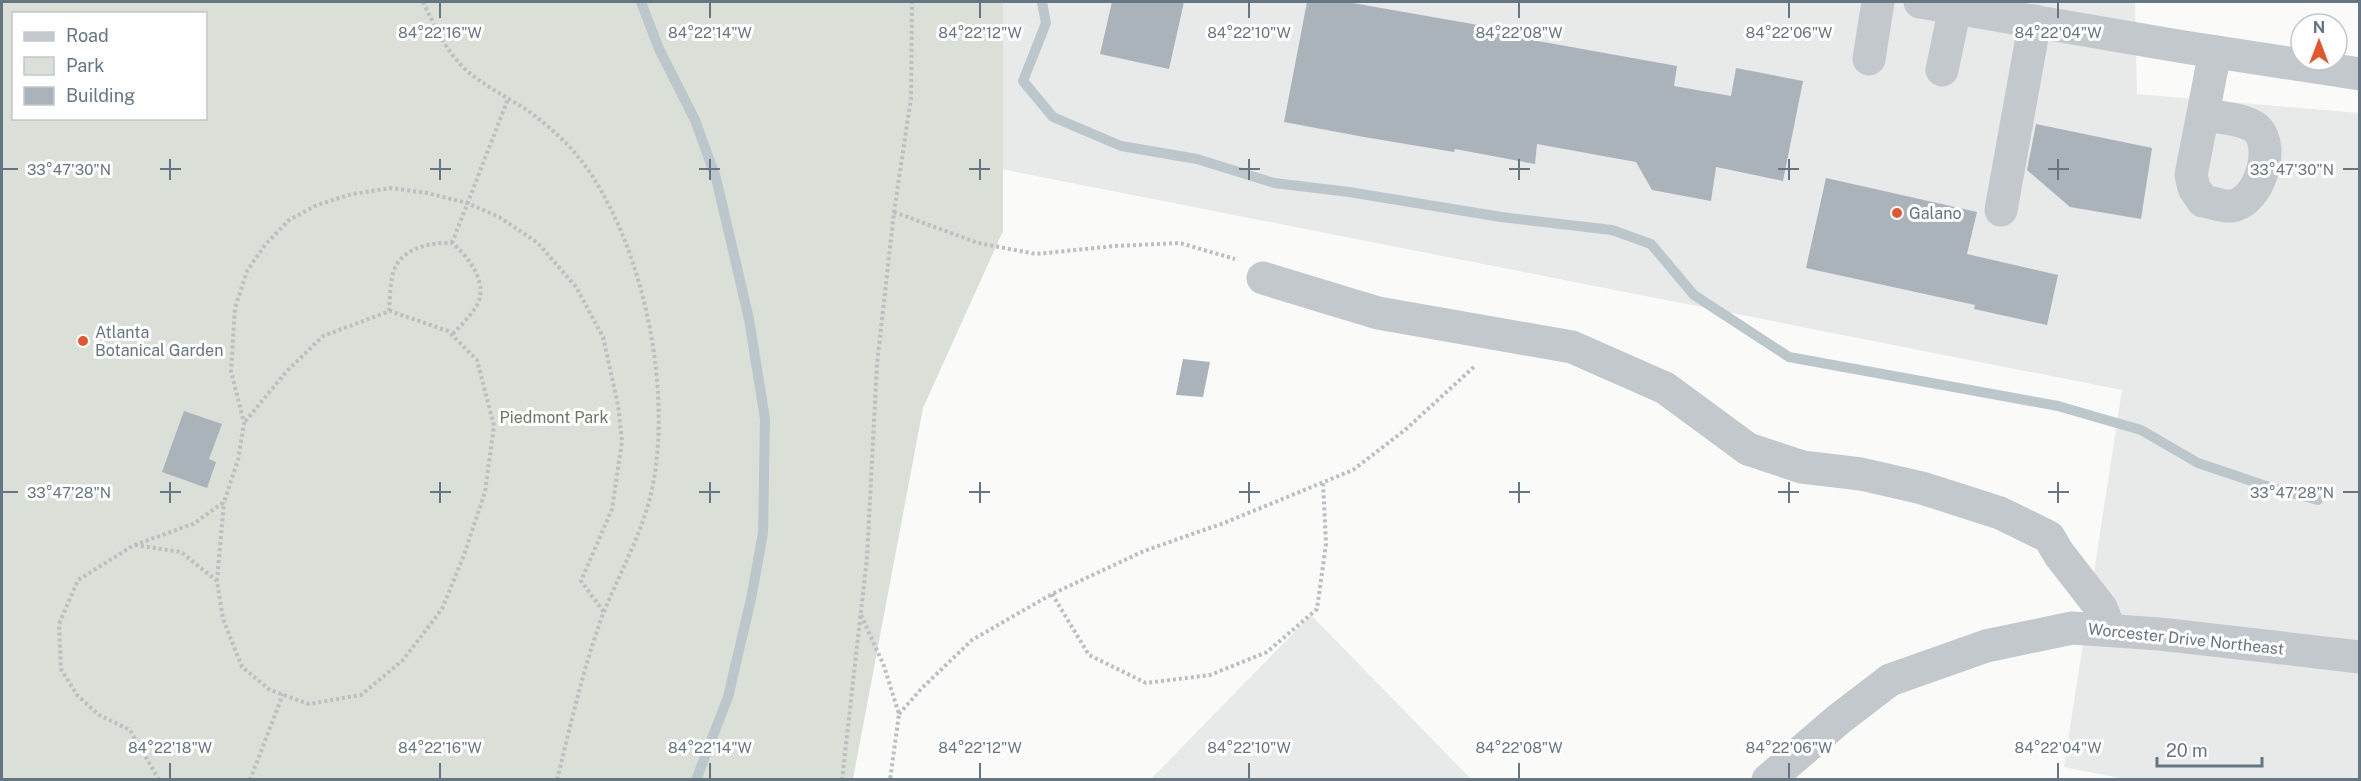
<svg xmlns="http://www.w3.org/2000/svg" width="2361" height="781" viewBox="0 0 2361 781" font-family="'Public Sans',sans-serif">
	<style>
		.built { fill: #e8e9e9 }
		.green { fill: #dadfd7; fill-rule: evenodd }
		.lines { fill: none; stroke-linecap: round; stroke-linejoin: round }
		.stream { stroke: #bbc7cb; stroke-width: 10 }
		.building { fill: #aab3b9 }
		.path { stroke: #bbbfc2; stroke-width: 4; stroke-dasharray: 3 3; stroke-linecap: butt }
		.minor { stroke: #c3c8cc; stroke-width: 33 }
		.ticks { fill: none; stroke: #657683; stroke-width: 2 }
		.poi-dot { fill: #e4572e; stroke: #fff; stroke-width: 2 }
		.labels { text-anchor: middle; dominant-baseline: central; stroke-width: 6; stroke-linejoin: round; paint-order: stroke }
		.poi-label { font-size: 16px; fill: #657683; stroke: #fff; text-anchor: start }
		.park-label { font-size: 16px; fill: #687a64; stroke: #fff }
		.street-label { font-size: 16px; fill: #657683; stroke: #fff }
		.ticks-label { font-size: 15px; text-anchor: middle; fill: #657683; stroke: #fff; stroke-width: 6; stroke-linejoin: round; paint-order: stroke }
	</style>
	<rect width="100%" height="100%" fill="#fafaf8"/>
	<g class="built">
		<polygon points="930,2 2135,2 2137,94 2359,113 2359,779 2130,780 2064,767 2122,390 935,156"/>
		<polygon points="1311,615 1471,779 1151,779"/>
	</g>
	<path class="green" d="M 2,2 L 1003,2 L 1003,231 L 923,408 L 853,779 L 2,780 ZM 14,14 L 206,14 L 206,118 L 14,118 Z"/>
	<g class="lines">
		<g class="stream">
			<polyline points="641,2 659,49 695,120 716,178 749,319 765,419 763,533 751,599 728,697 696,780"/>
			<polyline points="1042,2 1046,23 1023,81 1053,117 1121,146 1197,159 1274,183 1349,192 1501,217 1612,230 1651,244 1694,295 1789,357 2058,406 2141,430 2198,463 2269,487 2318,500"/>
		</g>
	</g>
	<g class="building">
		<polygon points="1112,2 1184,2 1169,69 1100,54"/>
		<polygon points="1307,2 1347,2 1478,25 1477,30 1677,66 1674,86 1731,96 1736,68 1803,81 1783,181 1716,167 1711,201 1652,190 1636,162 1537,144 1535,164 1455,149 1454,152 1364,137 1284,122"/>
		<polygon points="2036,124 2152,148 2141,219 2070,207 2027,170"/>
		<polygon points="1826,178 1977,212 1967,254 2058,275 2047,325 1974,309 1975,305 1806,268"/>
		<polygon points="1183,359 1210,362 1203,397 1176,395"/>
		<polygon points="184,411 222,424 209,459 216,462 207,488 162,472"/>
	</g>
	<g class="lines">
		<g class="path">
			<path d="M 423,2 C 434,25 445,49 463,67 C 482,85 505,96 527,110 C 546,124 565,140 580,159 C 645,242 677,404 648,505 C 637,543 618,577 603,614 C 583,668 571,724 557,780"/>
			<polyline points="894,212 978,243 1036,254 1115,246 1180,243 1235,259"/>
			<polyline points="452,243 508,99"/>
			<path d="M 389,311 C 390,299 390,285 393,273 C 400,248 430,242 452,243 C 468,256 489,283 477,305 C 471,316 460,326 452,335"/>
			<polyline points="135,545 181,552 217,581 223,619 242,667 270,690 309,704 361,695 403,660 442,609 464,555 485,492 494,426 477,360 448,331 390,311 323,336 286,372 244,423"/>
			<polyline points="217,581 224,502"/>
			<polyline points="1052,594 1089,655 1146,683 1210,675 1267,652 1317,609 1326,544 1323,482"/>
			<polyline points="861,615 884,666 899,714 890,780"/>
			<polyline points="899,714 922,688 972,640 1052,594 1144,551 1224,523 1353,470 1405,430 1476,365"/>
			<polyline points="159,780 130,730 99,715 77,695 61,669 59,624 78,580 134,545 193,524 224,502 238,460 244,423 231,371 235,308 247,271 265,245 289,220 317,205 352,194 391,188 427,193 467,203 499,217 538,243 576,287 603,337 618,405 622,441 612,509 581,581 604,612"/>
			<polyline points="250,780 283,694"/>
			<polyline points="842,780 867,558 877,364 894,212 911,98 912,2"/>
		</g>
		<g class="minor">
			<polyline points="1920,2 2184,47 2360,74"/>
			<polyline points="1869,59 1878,2"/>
			<polyline points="1942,70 1955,8"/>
			<path d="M 2203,115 C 2218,117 2246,119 2257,129 C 2276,148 2259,203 2231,206 C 2223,207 2211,202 2203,201 L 2194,188 L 2191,175 L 2215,52"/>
			<polyline points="2001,210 2035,21"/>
			<polyline points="1263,278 1378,313 1572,347 1665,388 1748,449 1802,467 1861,474 1922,488 2000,513 2049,537 2059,554 2101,608 2110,630"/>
			<polyline points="1768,780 1839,719 1890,680 1986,646 2072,628 2160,634 2360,657"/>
		</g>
	</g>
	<path class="ticks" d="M 440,3 L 440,18M 710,3 L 710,18M 980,3 L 980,18M 1249,3 L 1249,18M 1519,3 L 1519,18M 1789,3 L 1789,18M 2058,3 L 2058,18M 170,159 L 170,180M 440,159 L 440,180M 710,159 L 710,180M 980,159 L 980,180M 1249,159 L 1249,180M 1519,159 L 1519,180M 1789,159 L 1789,180M 2058,159 L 2058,180M 3,169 L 18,169M 160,169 L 181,169M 430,169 L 451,169M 699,169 L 720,169M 969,169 L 990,169M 1239,169 L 1260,169M 1509,169 L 1530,169M 1778,169 L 1799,169M 2048,169 L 2069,169M 2343,169 L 2358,169M 170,482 L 170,503M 440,482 L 440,503M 710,482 L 710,503M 980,482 L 980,503M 1249,482 L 1249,503M 1519,482 L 1519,503M 1789,482 L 1789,503M 2058,482 L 2058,503M 3,492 L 18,492M 160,492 L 181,492M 430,492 L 451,492M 699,492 L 720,492M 969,492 L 990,492M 1239,492 L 1260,492M 1509,492 L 1530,492M 1778,492 L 1799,492M 2048,492 L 2069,492M 2343,492 L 2358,492M 170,763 L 170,778M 440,763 L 440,778M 710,763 L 710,778M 980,763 L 980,778M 1249,763 L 1249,778M 1519,763 L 1519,778M 1789,763 L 1789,778M 2058,763 L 2058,778"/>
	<g class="poi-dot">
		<circle cx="1897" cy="213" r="6"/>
		<circle cx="83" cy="341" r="6"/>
	</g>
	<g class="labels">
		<g class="poi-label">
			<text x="1909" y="213">Galano</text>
			<text x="95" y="332">Atlanta<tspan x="95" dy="18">Botanical Garden</tspan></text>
		</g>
		<g class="park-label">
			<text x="554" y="417">Piedmont Park</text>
		</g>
		<g class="street-label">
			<text transform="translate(2186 639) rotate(6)">Worcester Drive Northeast</text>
		</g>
	</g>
	<g class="ticks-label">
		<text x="440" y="38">84°22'16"W</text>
		<text x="710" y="38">84°22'14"W</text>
		<text x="980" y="38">84°22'12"W</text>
		<text x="1249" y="38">84°22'10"W</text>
		<text x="1519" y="38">84°22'08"W</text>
		<text x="1789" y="38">84°22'06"W</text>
		<text x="2058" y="38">84°22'04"W</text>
		<text x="69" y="175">33°47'30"N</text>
		<text x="2292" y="175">33°47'30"N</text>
		<text x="69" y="498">33°47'28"N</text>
		<text x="2292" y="498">33°47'28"N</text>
		<text x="170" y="753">84°22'18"W</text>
		<text x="440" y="753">84°22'16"W</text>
		<text x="710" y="753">84°22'14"W</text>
		<text x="980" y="753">84°22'12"W</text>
		<text x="1249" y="753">84°22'10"W</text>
		<text x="1519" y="753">84°22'08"W</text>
		<text x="1789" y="753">84°22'06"W</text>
		<text x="2058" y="753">84°22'04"W</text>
	</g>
	<rect width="2361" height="781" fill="none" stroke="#657683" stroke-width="6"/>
	<rect x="12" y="12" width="195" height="108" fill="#ffffff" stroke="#c1c8cd" stroke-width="1.5"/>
	<rect x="24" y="32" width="30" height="9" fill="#c3c8cc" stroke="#c1c8cd" stroke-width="1.5"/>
	<text x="66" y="42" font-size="18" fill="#657683">Road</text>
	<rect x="24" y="57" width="30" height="18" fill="#dadfd7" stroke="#c1c8cd" stroke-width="1.5"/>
	<text x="66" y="72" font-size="18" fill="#657683">Park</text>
	<rect x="24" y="87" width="30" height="18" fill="#aab3b9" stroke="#c1c8cd" stroke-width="1.5"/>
	<text x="66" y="102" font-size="18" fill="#657683">Building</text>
	<g transform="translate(2319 42)"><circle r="28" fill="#ffffff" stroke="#c1c8cd" stroke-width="1.5"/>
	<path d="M0-4.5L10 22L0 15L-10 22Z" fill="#e4572e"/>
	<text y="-9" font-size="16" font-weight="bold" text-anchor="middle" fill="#657683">N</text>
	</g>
	<path d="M2157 757v9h105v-9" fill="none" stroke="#657683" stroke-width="3"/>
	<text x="2166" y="757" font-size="18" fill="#657683" stroke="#ffffff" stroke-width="4.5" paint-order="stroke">20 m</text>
</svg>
